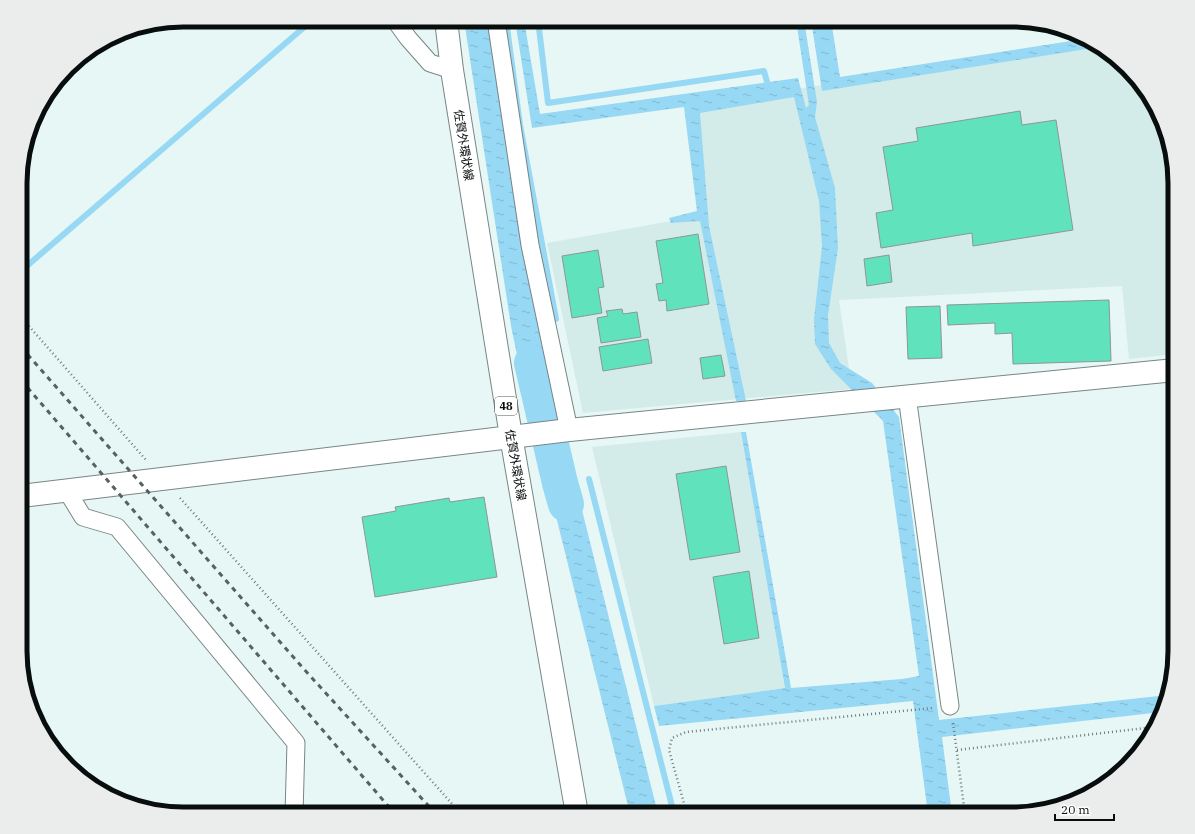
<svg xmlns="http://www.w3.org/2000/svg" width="1195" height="834" viewBox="0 0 1195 834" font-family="'IBM Plex Serif','Noto Sans JP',serif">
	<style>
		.built { fill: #d3ecea }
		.water { fill: url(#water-ripples) }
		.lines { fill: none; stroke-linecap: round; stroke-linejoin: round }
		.stream { stroke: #97d8f4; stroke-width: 6 }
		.river { stroke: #97d8f4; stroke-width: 36 }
		.building { fill: #60e2bd; stroke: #8b9894 }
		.street-casing { stroke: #788685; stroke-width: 19 }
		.secondary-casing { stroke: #788685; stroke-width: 24 }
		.primary-casing { stroke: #788685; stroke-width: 24 }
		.path { stroke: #6f7978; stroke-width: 2.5; stroke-dasharray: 1 3; stroke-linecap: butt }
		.street { stroke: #fff; stroke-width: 17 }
		.secondary { stroke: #fff; stroke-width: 22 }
		.primary { stroke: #fff; stroke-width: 22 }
		.rail { stroke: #586060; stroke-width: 3; stroke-dasharray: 5 5; stroke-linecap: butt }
		.labels { text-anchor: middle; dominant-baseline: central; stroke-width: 3.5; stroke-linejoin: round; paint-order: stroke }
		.shield { fill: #fff; stroke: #525656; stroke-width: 1 }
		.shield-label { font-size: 11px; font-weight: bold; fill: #080d0d }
		.street-label { font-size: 12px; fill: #080d0d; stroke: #fff }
		.rim { fill: none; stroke: #080d0d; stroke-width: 5 }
	</style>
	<defs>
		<pattern id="water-ripples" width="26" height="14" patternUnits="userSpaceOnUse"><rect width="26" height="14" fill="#97d8f4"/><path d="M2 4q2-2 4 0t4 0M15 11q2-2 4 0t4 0" fill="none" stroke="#81b8d0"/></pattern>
	</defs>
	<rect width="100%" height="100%" fill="#e7f7f5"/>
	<g class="built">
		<polygon points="1092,43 1111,54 1158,111 1175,173 1175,354 1129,359 1122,286 839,300 852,389 583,413 547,243 700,216 687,106"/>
		<polygon points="741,432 785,688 654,706 592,447"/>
	</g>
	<g class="water">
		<polygon points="464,20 490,20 557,409 545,412 527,403 511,326"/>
		<polygon points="515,20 524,20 540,114 798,78 806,108 809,105 796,20 804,20 817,102 815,117 835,188 838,248 828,315 829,343 840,363 872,383 899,417 939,720 1168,695 1166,704 1162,712 942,737 952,814 928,814 913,701 659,726 654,706 785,688 741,432 746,432 791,688 902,679 919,676 883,421 831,369 815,344 814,319 822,246 819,201 794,97 700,113 709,226 746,401 736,401 700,221 671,223 669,218 697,211 684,107 532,128"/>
		<polygon points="811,20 831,20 840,77 1084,39 1099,47 822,91"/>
		<polygon points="568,454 658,814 630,814 543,464 554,455"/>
	</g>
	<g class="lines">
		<g class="stream">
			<polyline points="506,20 520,125 556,319"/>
			<polyline points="538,20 548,103 764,71 769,89"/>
			<polyline points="21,271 309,23"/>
			<polyline points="589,479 674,814"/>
		</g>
		<polyline class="river" points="532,363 560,483 566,504"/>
	</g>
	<g class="building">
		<polygon points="1020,111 1022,125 1056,120 1073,230 973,246 972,233 881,248 876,213 893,210 883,147 918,141 916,128"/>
		<polygon points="698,234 709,304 667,311 666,300 659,301 656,284 663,283 656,241"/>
		<polygon points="598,250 604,287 598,288 602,313 572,318 562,256"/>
		<polygon points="889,255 892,282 867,286 864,259"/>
		<polygon points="1109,300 1111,361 1013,364 1012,333 995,334 995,323 948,325 947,305"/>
		<polygon points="940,306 942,358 908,359 906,307"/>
		<polygon points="622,309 623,314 637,312 641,337 601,343 597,318 608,316 606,311"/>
		<polygon points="648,339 652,363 603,371 599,347"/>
		<polygon points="721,355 725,376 703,379 700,358"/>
		<polygon points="726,466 740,552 690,560 676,474"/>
		<polygon points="484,497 497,577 375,597 362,517 396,511 395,507 449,498 450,502"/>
		<polygon points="749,571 759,638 724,644 713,577"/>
	</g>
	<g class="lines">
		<defs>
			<g id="street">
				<polyline points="395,20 408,38 430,63 452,70"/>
				<polyline points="496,20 530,245 569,430"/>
				<polyline points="907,396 950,706"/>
				<polyline points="67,491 83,517 117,527 296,743 294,814"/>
			</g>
			<polyline id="secondary" points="21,496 569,430 1175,370"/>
			<polyline id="primary" points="446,20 452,70 511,436 577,814"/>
		</defs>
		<use href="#street" class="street-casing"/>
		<use href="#secondary" class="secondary-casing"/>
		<use href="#primary" class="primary-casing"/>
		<g class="path">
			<polyline points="21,317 146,460"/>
			<polyline points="180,498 461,814"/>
			<polyline points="953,723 965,814"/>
			<polyline points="957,750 1154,727"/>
			<polyline points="687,814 669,750 672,738 686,732 933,708"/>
		</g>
		<use href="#street" class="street"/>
		<use href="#secondary" class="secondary"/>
		<use href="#primary" class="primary"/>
		<g class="rail">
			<polyline points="21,347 302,667 436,814"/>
			<polyline points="21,380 395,814"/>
		</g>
	</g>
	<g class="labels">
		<rect class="shield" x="495" y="397" width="22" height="18" rx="3"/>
		<g class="shield-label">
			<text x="506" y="406">48</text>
		</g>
		<g class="street-label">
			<text transform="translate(464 145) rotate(81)">佐賀外環状線</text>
			<text transform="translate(516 465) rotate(80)">佐賀外環状線</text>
		</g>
	</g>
	<path d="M0 0H1195V834H0ZM183 27H1012A156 156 0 0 1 1168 183V651A156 156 0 0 1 1012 807H183A156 156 0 0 1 27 651V183A156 156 0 0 1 183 27Z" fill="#ebecec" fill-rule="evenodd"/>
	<path class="rim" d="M183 27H1012A156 156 0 0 1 1168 183V651A156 156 0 0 1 1012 807H183A156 156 0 0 1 27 651V183A156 156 0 0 1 183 27Z"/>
	<path d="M1055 814v6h59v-6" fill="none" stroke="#080d0d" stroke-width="2"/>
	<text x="1061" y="814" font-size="12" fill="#080d0d" stroke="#ffffff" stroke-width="3" paint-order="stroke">20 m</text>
</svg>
